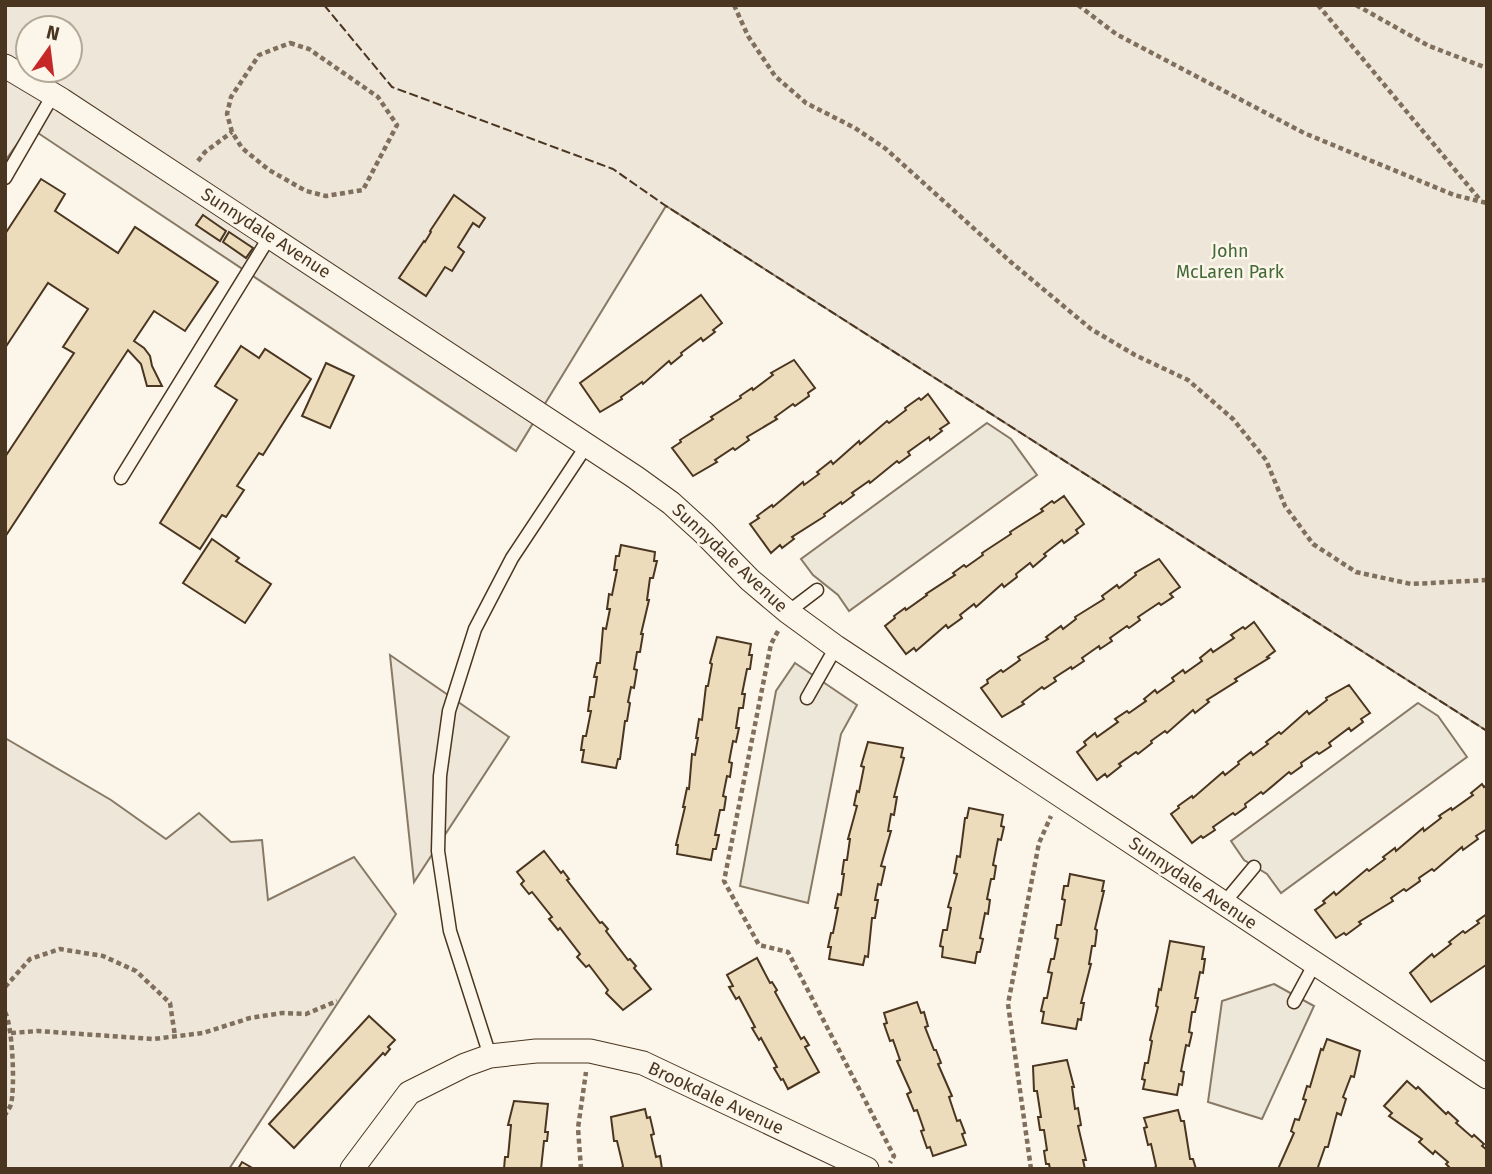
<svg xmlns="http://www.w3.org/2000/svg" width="1492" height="1174" viewBox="0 0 1492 1174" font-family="'Fira Sans',sans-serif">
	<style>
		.green { fill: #ede6d9; stroke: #887966; stroke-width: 2; fill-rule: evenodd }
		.parking { fill: #ede7d9; stroke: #887966; stroke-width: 2 }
		.building { fill: #ecdcbc; stroke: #4a3520; stroke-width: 2 }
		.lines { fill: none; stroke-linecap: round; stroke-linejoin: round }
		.lane-casing { stroke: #4a3520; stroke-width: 15 }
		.street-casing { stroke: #4a3520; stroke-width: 25 }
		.path { stroke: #7f6f5c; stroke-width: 4.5; stroke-dasharray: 5 3.5; stroke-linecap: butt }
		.lane { stroke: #fbf6e9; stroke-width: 12 }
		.street { stroke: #fbf6e9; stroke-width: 23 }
		.fence { stroke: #4a3520; stroke-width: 2; stroke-dasharray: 9 3.5; stroke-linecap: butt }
		.labels { text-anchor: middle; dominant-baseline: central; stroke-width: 5; stroke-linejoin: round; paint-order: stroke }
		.street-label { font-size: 18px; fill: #4a3520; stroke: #fbf6e9 }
		.park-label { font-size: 18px; fill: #436837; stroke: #fbf6e9 }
	</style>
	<rect width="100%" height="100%" fill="#fbf6e9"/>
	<g class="green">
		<path d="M 5,5 L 1487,5 L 1487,731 L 666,206 L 516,451 L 29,127 L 5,161 ZM 28,28 L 70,28 L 70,70 L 28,70 Z"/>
		<polygon points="390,655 509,737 414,882"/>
		<polygon points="5,738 111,800 166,839 199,813 231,842 262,840 268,900 354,857 396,914 229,1169 5,1169"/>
	</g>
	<g class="parking">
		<polygon points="987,423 1011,439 1037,475 849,611 838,595 813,575 801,559"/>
		<polygon points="795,663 857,705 841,734 808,903 740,886 776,691"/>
		<polygon points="1418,703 1438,716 1467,757 1281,893 1267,874 1244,860 1231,841"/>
		<polygon points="1274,984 1314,1006 1262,1119 1208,1102 1222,1001"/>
	</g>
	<g class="building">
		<polygon points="41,179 65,194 55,211 118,253 135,227 218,282 185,331 154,311 134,341 144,348 150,356 152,366 162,386 147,386 141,364 128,350 5,537 5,457 74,353 63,347 88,309 48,283 5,348 5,234"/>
		<polygon points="454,195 485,218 479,227 473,223 458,247 464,252 452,271 445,267 426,296 399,278 424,241 425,242 431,232 430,231"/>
		<polygon points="203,215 226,231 220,241 196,225"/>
		<polygon points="229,232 253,248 246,258 223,242"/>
		<polygon points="701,295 722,323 713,330 715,332 703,341 701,338 681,353 682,355 671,364 669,361 643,384 642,382 621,397 622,399 600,412 580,383"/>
		<polygon points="241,346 259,358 265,349 311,379 263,455 259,453 237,486 244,490 226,517 222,515 200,549 160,523 237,400 215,386"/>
		<polygon points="794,360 815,388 808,393 809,396 795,406 793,404 775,417 777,419 747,437 749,440 735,450 733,448 715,460 717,462 693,476 672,448 681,442 680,440 713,419 711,417 741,398 740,396 752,388 753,390 773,375 771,373"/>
		<polygon points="326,363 354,376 330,428 302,416"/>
		<polygon points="928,394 949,423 940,429 942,431 930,440 929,437 908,452 910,455 899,463 897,461 870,483 869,481 852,493 854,495 842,504 841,502 824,514 825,516 792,537 794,539 782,548 780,545 771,553 750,524 759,518 757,516 772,505 773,507 803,482 804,485 819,474 817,472 831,461 833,464 859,441 860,444 887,421 889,423 906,410 905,408 919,398 921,400"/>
		<polygon points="1064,496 1084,524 1076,530 1078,533 1064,543 1062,540 1044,554 1046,556 1033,567 1030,563 1016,574 1017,577 1004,587 1002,584 976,607 974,604 960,615 962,618 948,628 946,625 916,651 914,648 906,654 885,626 895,618 894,616 905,608 906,610 927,595 926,594 955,575 953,573 964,565 966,567 983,555 982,553 1011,534 1010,532 1043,511 1041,509 1052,501 1054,503"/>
		<polygon points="212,539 239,558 236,561 271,584 245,623 183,583"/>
		<polygon points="621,545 655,552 654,561 657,561 653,578 650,578 647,600 649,600 641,634 643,634 640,652 637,652 634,669 637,670 634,688 631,687 628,702 630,703 627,721 625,721 620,759 618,759 616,768 582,762 584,750 581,750 583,736 586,736 591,711 588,711 590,697 594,697 597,677 594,677 597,663 600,663 603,628 606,629 610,609 607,609 609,594 612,595 617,570 614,570 616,556 619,556"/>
		<polygon points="1159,559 1180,587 1170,594 1173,597 1161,605 1159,603 1138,617 1140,620 1129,628 1127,626 1110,638 1112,641 1100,649 1099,646 1082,658 1084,661 1072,669 1071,667 1054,678 1056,681 1044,689 1042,687 1022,702 1024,704 1002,717 981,688 988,683 987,680 1001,670 1003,672 1020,660 1018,657 1048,639 1046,637 1061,626 1063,629 1076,619 1075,617 1104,599 1102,596 1117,585 1119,588 1136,575 1135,573"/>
		<polygon points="1254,622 1275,651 1267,657 1269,658 1235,679 1237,681 1207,700 1209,702 1195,713 1193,710 1167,733 1165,731 1151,741 1152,743 1138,754 1136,752 1119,764 1121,766 1107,777 1105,774 1097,780 1077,752 1086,745 1084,742 1095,733 1097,737 1118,722 1115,719 1127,711 1129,713 1146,701 1144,699 1155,690 1157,693 1174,681 1172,678 1183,670 1185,673 1202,661 1200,658 1211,649 1213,652 1234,638 1231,635 1243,627 1245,629"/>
		<polygon points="717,637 751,644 749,655 752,655 750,669 747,669 742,694 745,694 743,708 739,708 736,728 739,728 736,742 733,741 729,762 732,763 730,777 727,776 723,796 726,797 724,810 720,810 715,835 719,835 716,849 713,849 711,860 677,854 678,845 676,845 685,807 683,807 687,788 689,789 692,754 695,755 698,738 696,738 699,719 702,720 706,686 708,686 712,664 710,663"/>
		<polygon points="1349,685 1370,713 1361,719 1363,722 1351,731 1349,728 1329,743 1331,746 1319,754 1317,752 1301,763 1302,766 1291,774 1289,772 1263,794 1261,792 1245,804 1246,807 1235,815 1233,813 1213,827 1215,830 1203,838 1201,836 1192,843 1171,814 1179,808 1178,806 1192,796 1193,798 1223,772 1225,775 1239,764 1238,762 1251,752 1253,755 1268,744 1266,742 1279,732 1281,734 1307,711 1309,714 1327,700 1326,698"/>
		<polygon points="868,742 903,748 901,757 904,758 894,797 897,797 894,815 891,814 888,831 891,831 881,866 885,867 881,885 878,884 875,900 878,900 875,918 872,918 868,957 865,956 863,965 829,959 831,947 828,947 831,933 833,933 838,908 835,908 838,894 841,895 844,874 842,874 844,860 847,860 850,839 848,839 857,806 854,805 857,791 859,792 864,767 861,766"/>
		<polygon points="1482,784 1484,787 1487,785 1487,829 1476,836 1478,839 1463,850 1462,847 1434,871 1432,869 1419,878 1420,881 1406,891 1404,889 1391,898 1393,901 1359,922 1361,924 1346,935 1344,933 1336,938 1315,910 1325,903 1323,901 1334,892 1336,895 1367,869 1369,871 1385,859 1383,857 1395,848 1396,851 1423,828 1424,831 1441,818 1439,816 1451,808 1452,810 1473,795 1471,793"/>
		<polygon points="969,808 1003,815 1001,826 1004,827 1001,840 998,839 993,865 996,866 994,879 991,879 987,899 990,900 988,914 985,913 980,938 983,939 980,952 977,952 975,963 942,957 943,947 940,946 943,930 947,930 951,908 948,907 957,874 954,873 957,856 960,857 965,818 967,818"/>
		<polygon points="544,851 561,873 563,871 569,879 567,880 600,923 602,922 608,929 606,931 628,960 630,959 636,966 634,968 651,989 623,1010 606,993 608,990 589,965 586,967 577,957 580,954 560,928 558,930 549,919 552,917 532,892 529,894 521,884 524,881 517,872"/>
		<polygon points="1070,874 1104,881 1102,891 1104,891 1095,929 1097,930 1095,946 1092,946 1089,964 1091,964 1081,1003 1084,1003 1081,1020 1078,1019 1076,1029 1042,1023 1044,1012 1041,1011 1044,998 1047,998 1052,973 1048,972 1051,959 1054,959 1058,939 1055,938 1057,925 1061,925 1065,900 1062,899 1064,886 1068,886"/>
		<polygon points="1487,914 1486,965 1431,1002 1410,973 1432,954 1434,957 1451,944 1449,942 1463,931 1465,933 1479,923 1477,921"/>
		<polygon points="1170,941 1204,947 1202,959 1205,959 1203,973 1200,972 1195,998 1198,998 1195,1012 1192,1012 1189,1032 1192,1033 1189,1046 1186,1045 1181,1071 1184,1072 1182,1085 1179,1084 1177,1095 1143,1089 1145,1080 1142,1079 1145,1063 1148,1063 1152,1041 1150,1040 1158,1007 1156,1006 1159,989 1161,990"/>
		<polygon points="757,958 770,983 772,982 777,990 775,992 801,1039 804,1037 809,1045 805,1047 819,1072 788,1089 783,1079 781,1080 774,1068 777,1067 761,1038 759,1040 752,1028 755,1027 739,997 736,999 729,987 733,986 727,975"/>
		<polygon points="917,1002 921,1013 924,1012 928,1026 925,1027 934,1050 936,1050 941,1063 938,1064 952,1096 949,1097 957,1121 960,1120 965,1133 962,1134 966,1145 933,1156 930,1147 927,1148 921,1131 924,1130 917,1110 914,1111 907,1094 911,1092 897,1061 900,1060 893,1040 890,1041 884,1024 887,1023 884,1013"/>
		<polygon points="369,1016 395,1040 388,1047 390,1049 385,1055 383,1053 294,1148 269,1124"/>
		<polygon points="1327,1039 1360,1051 1354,1077 1351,1076 1343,1097 1346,1099 1341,1115 1337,1113 1328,1147 1325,1147 1318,1167 1321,1169 1278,1169 1294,1133 1291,1131 1295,1119 1299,1120 1306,1100 1303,1099 1307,1086 1310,1087 1321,1049 1323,1050"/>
		<polygon points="1067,1060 1074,1087 1072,1087 1075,1109 1078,1108 1081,1125 1078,1126 1086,1160 1083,1160 1085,1169 1050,1169 1049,1164 1046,1164 1044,1151 1047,1150 1044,1130 1040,1130 1038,1117 1041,1117 1037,1091 1034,1091 1033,1066"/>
		<polygon points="1407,1081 1416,1089 1418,1087 1446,1114 1448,1112 1458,1121 1456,1123 1472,1137 1474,1135 1484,1144 1482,1146 1487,1150 1487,1169 1451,1169 1446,1164 1448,1162 1435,1151 1433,1154 1419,1142 1422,1139 1389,1116 1392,1113 1384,1106"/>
		<polygon points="514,1101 548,1104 545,1132 548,1132 547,1141 544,1141 541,1169 504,1169 505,1157 508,1157 511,1125 508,1125"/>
		<polygon points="645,1109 647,1118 650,1117 654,1134 651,1135 656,1157 660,1156 662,1169 621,1169 623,1166 617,1141 614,1141 611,1117"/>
		<polygon points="1178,1110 1181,1121 1184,1121 1190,1159 1193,1159 1196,1169 1154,1169 1156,1166 1151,1144 1148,1145 1144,1128 1147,1127 1144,1118"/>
		<polygon points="242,1162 254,1169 238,1169"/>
	</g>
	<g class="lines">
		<defs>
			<g id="lane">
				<polyline points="5,178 53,95"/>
				<polyline points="121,478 270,236"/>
				<polyline points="788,612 817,590"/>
				<polyline points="807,698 836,647"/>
				<polyline points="1224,903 1254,867"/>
				<polyline points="1294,1002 1315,963"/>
				<polyline points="490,1056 450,931 438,851 440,776 449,711 475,629 512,558 587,445"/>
			</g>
			<g id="street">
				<polyline points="5,66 62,100 635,477 671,503 704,533 750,580 788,612 836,647 1487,1077"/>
				<polyline points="352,1169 409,1093 465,1065 490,1056 536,1051 590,1051 643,1063 867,1169"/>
			</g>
		</defs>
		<use href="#lane" class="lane-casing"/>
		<use href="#street" class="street-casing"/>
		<g class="path">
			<polyline points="734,5 748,36 775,76 806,103 855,128 886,149 1012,263 1091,329 1135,355 1188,380 1233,419 1266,460 1285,506 1313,544 1356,572 1411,584 1487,580"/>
			<polyline points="1078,5 1116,34 1304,133 1454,195 1487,203"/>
			<polyline points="1318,5 1481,201"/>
			<polyline points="1356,5 1429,46 1487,68"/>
			<polygon points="290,43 309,49 378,97 397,125 363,190 326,196 306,191 269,170 242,148 232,132 227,114 231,97 259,55"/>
			<polyline points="198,161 205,152 232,132"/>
			<polyline points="778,631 771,644 724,881 759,945 788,952 894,1156 890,1163"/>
			<polyline points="5,987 30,959 60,949 103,956 136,971 170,1003 175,1036"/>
			<path d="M 5,1012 C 13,1027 15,1088 11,1104 C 10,1108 7,1111 5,1115"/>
			<polyline points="11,1033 38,1031 153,1039 203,1033 250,1018 282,1013 306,1014 337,1001"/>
			<polyline points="581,1169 578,1128 586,1072"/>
			<polyline points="1031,1169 1008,1004 1039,843 1051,816"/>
		</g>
		<use href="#lane" class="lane"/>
		<use href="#street" class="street"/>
		<polyline class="fence" points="324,5 392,87 613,169 666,206 1487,731"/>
	</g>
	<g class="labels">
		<g class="street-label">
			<text transform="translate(266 233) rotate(33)">Sunnydale Avenue</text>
			<text transform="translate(730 558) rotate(43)">Sunnydale Avenue</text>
			<text transform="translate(1193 883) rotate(34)">Sunnydale Avenue</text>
			<text transform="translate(716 1098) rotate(25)">Brookdale Avenue</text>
		</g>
		<g class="park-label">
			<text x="1230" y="251">John<tspan x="1230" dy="21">McLaren Park</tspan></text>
		</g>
	</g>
	<rect width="1492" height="1174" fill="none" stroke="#4a3520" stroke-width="14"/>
	<g transform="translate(49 49) rotate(14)"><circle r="33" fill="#fbf6e9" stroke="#b4a999" stroke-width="2"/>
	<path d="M0-5L12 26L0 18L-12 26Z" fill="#c62828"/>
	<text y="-10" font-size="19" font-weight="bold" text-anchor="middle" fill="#4a3520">N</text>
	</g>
</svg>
